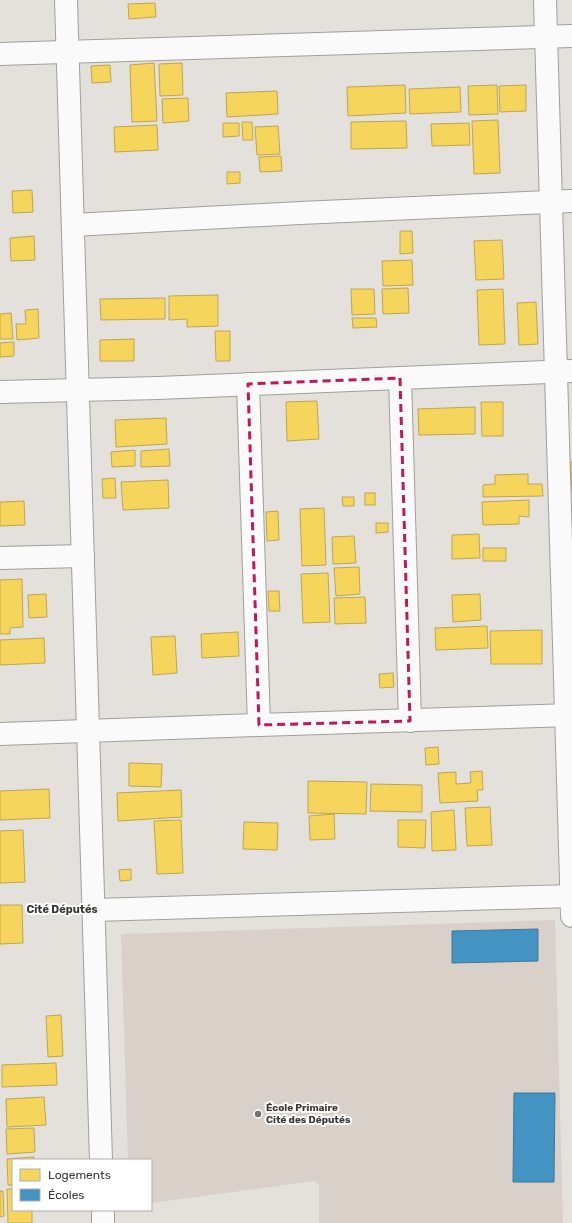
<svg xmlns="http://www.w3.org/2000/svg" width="572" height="1223" viewBox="0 0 572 1223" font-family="Rubik,sans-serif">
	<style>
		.built { fill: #d9d1c9 }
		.homes { fill: #f6d55c; stroke: #bea650 }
		.schools { fill: #4393c3; stroke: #417898 }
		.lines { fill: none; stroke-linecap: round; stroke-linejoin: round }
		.minor-casing { stroke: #a19f9c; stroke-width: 24 }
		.minor { stroke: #fbfafa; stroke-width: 22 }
		.marked { fill: none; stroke: #c2185b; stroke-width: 3; stroke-dasharray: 8 5; stroke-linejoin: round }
		.poi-dot { fill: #76736f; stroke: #fff; stroke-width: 1.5 }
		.labels { text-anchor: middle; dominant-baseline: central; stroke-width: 4; stroke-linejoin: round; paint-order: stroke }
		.poi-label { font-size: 10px; font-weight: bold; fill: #3b3835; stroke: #fff; text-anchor: start }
		.neighbourhood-label { font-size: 11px; font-weight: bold; fill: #3b3835; stroke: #fff }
	</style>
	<rect width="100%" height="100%" fill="#e4e1dc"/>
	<polygon class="built" points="555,920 563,1223 319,1223 319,1185 315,1181 151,1203 151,1160 128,1160 121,934"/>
	<g class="homes">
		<polygon points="155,3 156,17 129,19 128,4"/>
		<polygon points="154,63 157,121 132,122 130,65"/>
		<polygon points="182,63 183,95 160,96 159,64"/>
		<polygon points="110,65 111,82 92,83 91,66"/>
		<polygon points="405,85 406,113 348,116 347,87"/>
		<polygon points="497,85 498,114 469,115 468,86"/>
		<polygon points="526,85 526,111 500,112 499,86"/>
		<polygon points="460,87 461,112 410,114 409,89"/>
		<polygon points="277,91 278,114 227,117 226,93"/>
		<polygon points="188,98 189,121 163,123 162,99"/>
		<polygon points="498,120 500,173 474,174 472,121"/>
		<polygon points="406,121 407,148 351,149 351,122"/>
		<polygon points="242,122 252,122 253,140 243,140"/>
		<polygon points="223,123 239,123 239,136 223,137"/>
		<polygon points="469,123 470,145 432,146 431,124"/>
		<polygon points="157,125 158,150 115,152 114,127"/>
		<polygon points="278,126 280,154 257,155 255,127"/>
		<polygon points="281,156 282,171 260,172 259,157"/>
		<polygon points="227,172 240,172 240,183 227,184"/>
		<polygon points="32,190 33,212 13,213 12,191"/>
		<polygon points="400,231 412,231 413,253 400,254"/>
		<polygon points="34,236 35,260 11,261 10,238"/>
		<polygon points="502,240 504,279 476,280 474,241"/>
		<polygon points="412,260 413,285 383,286 382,261"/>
		<polygon points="408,288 409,313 383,314 382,289"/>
		<polygon points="351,289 374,289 375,314 352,315"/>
		<polygon points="503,289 505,344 479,345 477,290"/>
		<polygon points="218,295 218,326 187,327 187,319 169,320 169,296"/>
		<polygon points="165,298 165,319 101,320 100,299"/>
		<polygon points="536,302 538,344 519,345 517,303"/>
		<polygon points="38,309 39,338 17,340 16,324 26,324 25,310"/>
		<polygon points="11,313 13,339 0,339 0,314"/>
		<polygon points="352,318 376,318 377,327 353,328"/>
		<polygon points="215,331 230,331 230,361 216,361"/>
		<polygon points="134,339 134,361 100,361 100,340"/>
		<polygon points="14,342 14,356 0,357 0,343"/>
		<polygon points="317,401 319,439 287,441 286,402"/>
		<polygon points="481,402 503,402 503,436 482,436"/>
		<polygon points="475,407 475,434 419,435 418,409"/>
		<polygon points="166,418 167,444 116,447 115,420"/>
		<polygon points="169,449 170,466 141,467 141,451"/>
		<polygon points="135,450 135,466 112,467 111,452"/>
		<polygon points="570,462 572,462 572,491"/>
		<polygon points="528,474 528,484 542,484 543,496 483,497 483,485 495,484 495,475"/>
		<polygon points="115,478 116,498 103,498 102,479"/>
		<polygon points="168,480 169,508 123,510 121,482"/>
		<rect x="365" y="493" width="10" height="12"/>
		<polygon points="342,497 354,497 354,506 343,506"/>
		<polygon points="529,500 529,517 519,516 519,524 483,525 482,502"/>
		<polygon points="24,501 25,525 0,526 0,502"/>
		<polygon points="324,508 326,565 302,566 300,509"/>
		<polygon points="278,511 279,540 267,541 266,512"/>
		<polygon points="376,523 388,523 388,532 376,533"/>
		<polygon points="479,534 480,558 452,559 452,535"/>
		<polygon points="354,536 356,563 333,564 332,537"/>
		<rect x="483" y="548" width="23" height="13"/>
		<polygon points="359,567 360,594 336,596 334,568"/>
		<polygon points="328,573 330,622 303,623 301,574"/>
		<polygon points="22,579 23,627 10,628 10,634 0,634 0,580"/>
		<polygon points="268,591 279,591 280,611 269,611"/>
		<polygon points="46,594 47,617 29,618 28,595"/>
		<polygon points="480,594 481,620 453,622 452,595"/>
		<polygon points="365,597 366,623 335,624 334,598"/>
		<polygon points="487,626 488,648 436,650 435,628"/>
		<polygon points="542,630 542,664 491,664 490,631"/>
		<polygon points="238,632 239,656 202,658 201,634"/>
		<polygon points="175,636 177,673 153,675 151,637"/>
		<polygon points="44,638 45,663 0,665 0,640"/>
		<polygon points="393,673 394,687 380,688 379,674"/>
		<polygon points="438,747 439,764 426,765 425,748"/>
		<polygon points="129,763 162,764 161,787 129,786"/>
		<polygon points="482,771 483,790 477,790 478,801 440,803 438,773 456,772 456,784 471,783 470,772"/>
		<polygon points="308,781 367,782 366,814 308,813"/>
		<polygon points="371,784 422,785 422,812 370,811"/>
		<polygon points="49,789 50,818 0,820 0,791"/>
		<polygon points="181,790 182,817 118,821 117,793"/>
		<polygon points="490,807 492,845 467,846 465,808"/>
		<polygon points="454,810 456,850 432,851 431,812"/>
		<polygon points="334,814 335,839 310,840 309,816"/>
		<polygon points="181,820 183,873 157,874 154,821"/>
		<polygon points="398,820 426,820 425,848 398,847"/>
		<polygon points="244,822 278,823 277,850 243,849"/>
		<polygon points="23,830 25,882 0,883 0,831"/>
		<polygon points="131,869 131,880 120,881 119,870"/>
		<polygon points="0,905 22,905 23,943 0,944"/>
		<polygon points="61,1015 63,1056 48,1057 46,1016"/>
		<polygon points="56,1063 57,1085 2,1087 2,1065"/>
		<polygon points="44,1097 46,1125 7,1127 6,1099"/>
		<polygon points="34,1128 35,1152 7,1154 6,1129"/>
		<polygon points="34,1157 34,1160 13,1160 13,1185 8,1185 7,1159"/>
		<polygon points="7,1189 13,1189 13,1210 32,1210 32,1223 8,1223"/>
		<polygon points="0,1191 3,1191 4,1216 0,1217"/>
	</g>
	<g class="schools">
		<polygon points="538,929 538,961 452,963 452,931"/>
		<polygon points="514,1093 555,1093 554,1182 513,1182"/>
	</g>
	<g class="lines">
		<defs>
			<g id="minor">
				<polyline points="66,0 101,1160"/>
				<polyline points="545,0 572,916"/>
				<polyline points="0,54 572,36"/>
				<polyline points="73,225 300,213 572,201"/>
				<polyline points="400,378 410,721"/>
				<polyline points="248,384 259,725"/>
				<polyline points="0,392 158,388 572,371"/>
				<polyline points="0,558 83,556"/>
				<polyline points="0,734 259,725 572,715"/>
				<polyline points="94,910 572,896"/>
				<polyline points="103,1210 103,1223"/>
			</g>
		</defs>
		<use href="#minor" class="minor-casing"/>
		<use href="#minor" class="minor"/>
	</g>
	<path class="marked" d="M 400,378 L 410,721 L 259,725 L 248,384 Z"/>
	<circle class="poi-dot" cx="258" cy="1114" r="4"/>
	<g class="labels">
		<g class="poi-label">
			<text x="266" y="1108">École Primaire<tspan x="266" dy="12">Cité des Députés</tspan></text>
		</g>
		<g class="neighbourhood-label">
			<text x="62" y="909">Cité Députés</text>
		</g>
	</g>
	<rect x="12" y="1159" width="140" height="52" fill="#ffffff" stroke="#b1afae"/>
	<rect x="20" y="1169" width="20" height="12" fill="#f6d55c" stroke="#b1afae"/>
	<text x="48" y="1179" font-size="12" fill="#3b3835">Logements</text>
	<rect x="20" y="1189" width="20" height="12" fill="#4393c3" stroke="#b1afae"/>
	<text x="48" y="1199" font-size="12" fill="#3b3835">Écoles</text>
</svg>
